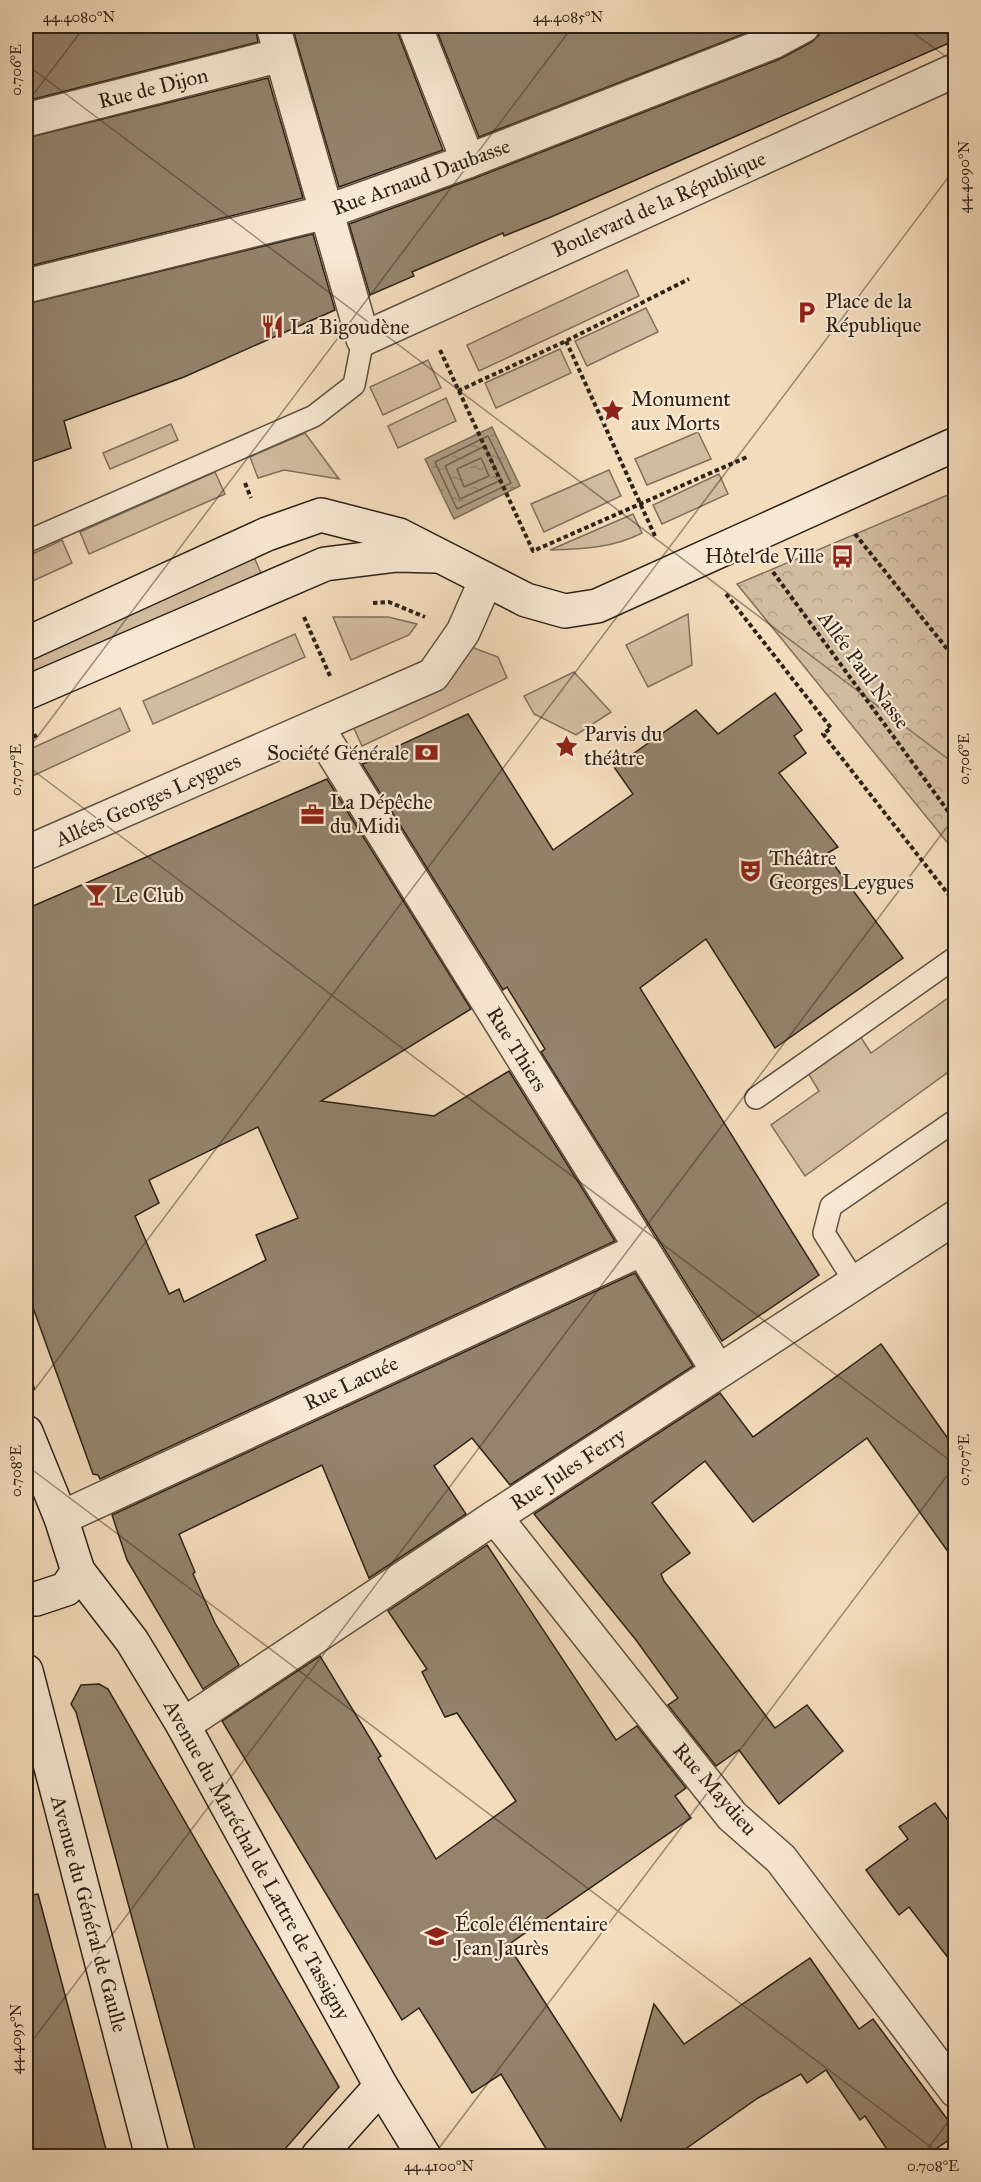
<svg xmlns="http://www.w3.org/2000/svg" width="981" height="2182" viewBox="0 0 981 2182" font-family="'IM FELL Great Primer',serif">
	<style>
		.green { fill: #d2bca0; stroke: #806f5c; stroke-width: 1.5 }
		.forest { fill: url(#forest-crowns); stroke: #806f5c; stroke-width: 1.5 }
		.water { fill: url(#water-ripples); stroke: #7c6c58; stroke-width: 1.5 }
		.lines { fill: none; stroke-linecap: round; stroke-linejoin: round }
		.shore { stroke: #6f604e; stroke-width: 1.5 }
		.building { fill: #94836d; stroke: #2e2217; stroke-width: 1.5; fill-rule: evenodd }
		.lane-casing { stroke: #5f5040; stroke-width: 24 }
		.street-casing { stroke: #5f5040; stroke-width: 36 }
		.secondary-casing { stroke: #2e2217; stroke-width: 36 }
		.path { stroke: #2e2217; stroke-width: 4; stroke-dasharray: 4.5 3; stroke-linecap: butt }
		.lane { stroke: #f7e8d3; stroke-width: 21 }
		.street { stroke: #f7e8d3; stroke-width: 33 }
		.secondary { stroke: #f7e8d3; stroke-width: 33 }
		.ticks { fill: none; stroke: #2e2217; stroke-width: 1.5; stroke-opacity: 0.45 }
		.labels { text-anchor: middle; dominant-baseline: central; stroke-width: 4.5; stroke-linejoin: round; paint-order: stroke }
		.street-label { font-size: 21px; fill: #2e2217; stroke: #f7e8d3 }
		.poi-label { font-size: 21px; fill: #2e2217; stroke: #f7e8d3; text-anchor: start }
		.neatline { fill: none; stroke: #2e2217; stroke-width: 2 }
		.ticks-label { font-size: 15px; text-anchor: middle; fill: #2e2217 }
	</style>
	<defs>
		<pattern id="forest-crowns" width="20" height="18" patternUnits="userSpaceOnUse" patternTransform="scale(1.5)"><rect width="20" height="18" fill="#d2bca0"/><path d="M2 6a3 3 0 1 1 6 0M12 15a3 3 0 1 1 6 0" fill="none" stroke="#b5a189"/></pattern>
		<pattern id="water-ripples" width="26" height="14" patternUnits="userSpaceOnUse" patternTransform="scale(1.5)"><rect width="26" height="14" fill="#b09d84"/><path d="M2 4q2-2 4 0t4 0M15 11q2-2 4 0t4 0" fill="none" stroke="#90806b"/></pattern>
	</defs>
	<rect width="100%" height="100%" fill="#f3dcbc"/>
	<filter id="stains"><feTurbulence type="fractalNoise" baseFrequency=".00333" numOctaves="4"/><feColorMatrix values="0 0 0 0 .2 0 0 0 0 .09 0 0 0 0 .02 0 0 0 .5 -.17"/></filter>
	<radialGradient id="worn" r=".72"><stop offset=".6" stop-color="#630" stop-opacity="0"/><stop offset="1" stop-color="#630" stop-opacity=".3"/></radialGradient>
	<g class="green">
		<polygon points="627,270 639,296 479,371 467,345"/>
		<polygon points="646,308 658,332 587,366 575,341"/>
		<polygon points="560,349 571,373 496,408 485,383"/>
		<polygon points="428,360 441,388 383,415 370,387"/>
		<polygon points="446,398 456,421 398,448 388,426"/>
		<polygon points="171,424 178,440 110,469 103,453"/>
		<polygon points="698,432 711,459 647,485 635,459"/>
		<polygon points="305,433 339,479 284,470 258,478 250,457"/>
		<polygon points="609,470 621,496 544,532 531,504"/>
		<polygon points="215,472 225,494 89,554 80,532"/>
		<polygon points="719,474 728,494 662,524 653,505"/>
		<path d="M 633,514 L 642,533 C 613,548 583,549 550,550 Z"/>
		<polygon points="62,540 72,563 26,584 26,557"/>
		<polygon points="254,557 261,573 26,677 26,659"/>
		<polygon points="688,614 692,665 648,687 626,645"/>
		<polygon points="333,617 388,617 417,624 409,635 351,660"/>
		<polygon points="295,634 305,657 153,724 143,701"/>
		<polygon points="466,645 498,657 507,678 362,746 352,724"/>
		<polygon points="574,672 611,712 576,735 534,714 524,696"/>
		<polygon points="120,708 130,731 26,779 26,751"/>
		<polygon points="955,993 955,1067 805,1176 771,1125 819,1091 808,1073 860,1036 871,1053"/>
	</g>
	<polygon class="forest" points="955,492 955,852 737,584"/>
	<polygon class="water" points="492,427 520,486 454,519 425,459"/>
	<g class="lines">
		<g class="shore">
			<polygon points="488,436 511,483 457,509 435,462"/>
			<polygon points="485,446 501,480 460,499 445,466"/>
			<polygon points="481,458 489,476 464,487 457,469"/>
		</g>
	</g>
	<g class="building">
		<polygon points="26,26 255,26 258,42 26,101"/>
		<polygon points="292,26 397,26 398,33 443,150 339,187"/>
		<polygon points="435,26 764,26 479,137"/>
		<polygon points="822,26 956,26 956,40 551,217 504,236 503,233 412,272 414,276 370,295 349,224 475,178 780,59 812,42 819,35"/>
		<polygon points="268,78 303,198 26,267 26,138"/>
		<polygon points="313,234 335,310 184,377 64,421 71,448 26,464 26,304"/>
		<polygon points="775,693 802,730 794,736 806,753 779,773 838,847 826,854 903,958 775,1048 706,939 640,988 819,1275 722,1341 541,1052 545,1049 507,987 503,990 362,764 368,762 367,760 468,714 553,850 633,794 614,767 696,710 718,734"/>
		<path d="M 327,779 L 471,1009 L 321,1101 L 434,1116 L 509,1071 L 615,1241 L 100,1479 L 98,1475 L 93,1474 L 26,1288 L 26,909 ZM 258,1127 L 298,1218 L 256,1235 L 266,1260 L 184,1302 L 179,1289 L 169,1294 L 135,1216 L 159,1203 L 149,1180 Z"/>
		<polygon points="635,1273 693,1366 510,1485 472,1438 434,1466 466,1514 369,1578 322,1465 179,1534 195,1572 193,1574 215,1623 239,1665 203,1689 127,1560 112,1515"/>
		<polygon points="881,1344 956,1450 956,1563 867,1438 753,1522 705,1461 652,1503 690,1553 661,1574 664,1581 775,1728 807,1705 843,1751 779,1804 739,1750 716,1766 668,1705 678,1698 636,1640 534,1514 720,1393 753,1437"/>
		<polygon points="487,1545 616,1740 637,1726 686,1788 675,1796 691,1818 508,1945 621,2121 654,2004 684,2044 810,1958 859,2029 873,2019 956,2131 956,2135 924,2157 892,2157 865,2116 860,2120 826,2070 807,2083 801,2074 758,2098 674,2157 551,2157 501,2074 472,2093 419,2008 402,2020 222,1721 320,1656 381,1756 378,1758 436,1859 516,1801 457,1713 445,1717 422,1672 427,1669 388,1611"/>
		<polygon points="99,1684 108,1689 339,2087 278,2157 197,2157 76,1712 71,1704 81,1685"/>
		<polygon points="935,1803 956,1831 956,1968 909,1907 899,1915 866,1870 908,1839 899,1827"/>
		<polygon points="38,1894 73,2025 108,2157 26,2157 26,1896"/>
	</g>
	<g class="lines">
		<defs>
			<g id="lane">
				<polyline points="26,542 314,416 354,385 363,339"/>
				<polyline points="756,1098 956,957"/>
				<polyline points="855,1282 824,1233 831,1206 956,1120"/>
			</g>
			<g id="street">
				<polyline points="273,26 363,339 956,70"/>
				<polyline points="415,26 468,161"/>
				<polyline points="26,120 281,55"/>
				<polyline points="26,286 326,212 468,161 773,42 803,26"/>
				<polyline points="317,727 718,1371"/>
				<polyline points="26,853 433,675 463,632 486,580"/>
				<polyline points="495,1517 732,1816 781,1859 956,2091"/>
				<polyline points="61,1518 642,1249"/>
				<polyline points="183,1725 495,1517 956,1217"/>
			</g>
			<g id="secondary">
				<polyline points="26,644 267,534 321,515 399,535 526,600 565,611 597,606 956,444"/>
				<polyline points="26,693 325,564 397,555 435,556"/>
				<polyline points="26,1432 61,1518 78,1571 132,1641 183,1725 381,2086 424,2156"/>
				<polyline points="26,1597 36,1599 66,1589 78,1571"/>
				<polyline points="26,1671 152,2156"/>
				<polyline points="318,2156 381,2086"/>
			</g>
		</defs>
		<use href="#lane" class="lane-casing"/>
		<use href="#street" class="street-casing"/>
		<use href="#secondary" class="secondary-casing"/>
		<g class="path">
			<polyline points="566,341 655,536"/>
			<polyline points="440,350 533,551 747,457"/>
			<polyline points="458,391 566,341 689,279"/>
			<polyline points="245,483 251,498"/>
			<polyline points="855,534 956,660"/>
			<polyline points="773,572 956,822"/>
			<polyline points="726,594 831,728 823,734 956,904"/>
			<polyline points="373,603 389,602 425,617"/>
			<polyline points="304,617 330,676"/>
			<polyline points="26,740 39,734"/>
			<polyline points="26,1364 34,1392"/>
		</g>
		<use href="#lane" class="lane"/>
		<use href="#street" class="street"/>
		<use href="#secondary" class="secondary"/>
	</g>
	<path class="ticks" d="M 904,26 L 956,64M 26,64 L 956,765M 26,104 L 85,26M 26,752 L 573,26M 26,765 L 956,1465M 26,1401 L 956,167M 26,1465 L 943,2156M 26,2049 L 956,815M 433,2156 L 956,1464M 922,2156 L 956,2112"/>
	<defs>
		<symbol id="parking-bare" viewBox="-9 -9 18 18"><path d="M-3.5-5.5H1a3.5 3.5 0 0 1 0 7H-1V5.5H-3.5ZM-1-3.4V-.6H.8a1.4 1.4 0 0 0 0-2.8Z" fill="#8f2418" stroke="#f7e8d3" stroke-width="2.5" paint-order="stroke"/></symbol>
		<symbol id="restaurant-bare" viewBox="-9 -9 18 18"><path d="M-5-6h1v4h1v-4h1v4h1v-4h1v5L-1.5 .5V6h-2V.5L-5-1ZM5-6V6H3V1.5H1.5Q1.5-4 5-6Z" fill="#8f2418" stroke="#f7e8d3" stroke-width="2.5" paint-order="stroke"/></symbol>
		<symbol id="sight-bare" viewBox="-9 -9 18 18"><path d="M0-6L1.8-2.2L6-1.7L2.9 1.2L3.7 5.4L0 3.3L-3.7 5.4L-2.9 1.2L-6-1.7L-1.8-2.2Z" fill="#8f2418" stroke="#f7e8d3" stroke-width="2.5" paint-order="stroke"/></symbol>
		<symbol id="bus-bare" viewBox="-9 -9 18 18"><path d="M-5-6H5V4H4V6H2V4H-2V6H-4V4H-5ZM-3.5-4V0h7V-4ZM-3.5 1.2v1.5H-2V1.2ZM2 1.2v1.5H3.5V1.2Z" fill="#8f2418" stroke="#f7e8d3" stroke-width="2.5" paint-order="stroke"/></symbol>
		<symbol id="bank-bare" viewBox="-9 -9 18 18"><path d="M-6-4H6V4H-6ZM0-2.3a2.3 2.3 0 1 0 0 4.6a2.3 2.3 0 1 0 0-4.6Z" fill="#8f2418" stroke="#f7e8d3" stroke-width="2.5" paint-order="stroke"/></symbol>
		<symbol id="office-bare" viewBox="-9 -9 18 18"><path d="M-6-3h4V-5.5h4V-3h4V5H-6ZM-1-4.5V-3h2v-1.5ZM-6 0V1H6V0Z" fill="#8f2418" stroke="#f7e8d3" stroke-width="2.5" paint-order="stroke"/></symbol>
		<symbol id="theatre-bare" viewBox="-9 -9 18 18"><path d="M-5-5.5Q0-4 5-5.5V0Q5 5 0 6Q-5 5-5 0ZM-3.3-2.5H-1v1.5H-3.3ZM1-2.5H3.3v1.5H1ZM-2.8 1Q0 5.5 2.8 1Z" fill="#8f2418" stroke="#f7e8d3" stroke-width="2.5" paint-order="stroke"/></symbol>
		<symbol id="bar-bare" viewBox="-9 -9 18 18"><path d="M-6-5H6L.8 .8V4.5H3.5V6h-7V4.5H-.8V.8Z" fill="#8f2418" stroke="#f7e8d3" stroke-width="2.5" paint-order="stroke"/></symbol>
		<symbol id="school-bare" viewBox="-9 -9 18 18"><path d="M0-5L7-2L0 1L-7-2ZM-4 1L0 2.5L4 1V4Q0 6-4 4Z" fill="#8f2418" stroke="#f7e8d3" stroke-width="2.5" paint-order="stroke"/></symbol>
	</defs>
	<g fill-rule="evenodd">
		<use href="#parking-bare" x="790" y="296" width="33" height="33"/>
		<use href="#restaurant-bare" x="256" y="310" width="33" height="33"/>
		<use href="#sight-bare" x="596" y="394" width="33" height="33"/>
		<use href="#bus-bare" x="826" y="540" width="33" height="33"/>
		<use href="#sight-bare" x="550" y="730" width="33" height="33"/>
		<use href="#bank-bare" x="410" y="736" width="33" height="33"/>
		<use href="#office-bare" x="296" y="798" width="33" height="33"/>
		<use href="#theatre-bare" x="734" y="854" width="33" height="33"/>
		<use href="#bar-bare" x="80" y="878" width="33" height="33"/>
		<use href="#school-bare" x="420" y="1920" width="33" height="33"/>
	</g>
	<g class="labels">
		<g class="street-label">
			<text transform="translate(153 88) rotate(-14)">Rue de Dijon</text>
			<text transform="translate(421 177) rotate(-20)">Rue Arnaud Daubasse</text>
			<text transform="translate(659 204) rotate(-24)">Boulevard de la République</text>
			<text transform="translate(864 670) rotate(54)">Allée Paul Nasse</text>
			<text transform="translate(148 800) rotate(-24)">Allées Georges Leygues</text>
			<text transform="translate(517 1049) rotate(58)">Rue Thiers</text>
			<text transform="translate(351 1383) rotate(-25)">Rue Lacuée</text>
			<text transform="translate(568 1469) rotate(-33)">Rue Jules Ferry</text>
			<text transform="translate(715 1789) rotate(49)">Rue Maydieu</text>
			<text transform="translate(257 1860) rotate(61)">Avenue du Maréchal de Lattre de Tassigny</text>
			<text transform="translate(89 1914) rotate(75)">Avenue du Général de Gaulle</text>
		</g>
		<g class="poi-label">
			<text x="825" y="301">Place de la<tspan x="825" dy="24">République</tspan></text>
			<text x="290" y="327">La Bigoudène</text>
			<text x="631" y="399">Monument<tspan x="631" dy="24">aux Morts</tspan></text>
			<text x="824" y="556" text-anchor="end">Hôtel de Ville</text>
			<text x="584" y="734">Parvis du<tspan x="584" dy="24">théâtre</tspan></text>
			<text x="409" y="753" text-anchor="end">Société Générale</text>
			<text x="330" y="802">La Dépêche<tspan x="330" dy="24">du Midi</tspan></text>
			<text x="769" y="858">Théâtre<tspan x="769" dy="24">Georges Leygues</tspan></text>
			<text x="114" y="895">Le Club</text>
			<text x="455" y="1924">École élémentaire<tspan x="455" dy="24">Jean Jaurès</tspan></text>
		</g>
	</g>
	<rect width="981" height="2182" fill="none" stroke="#f3dcbc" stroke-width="66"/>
	<rect x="33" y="33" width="915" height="2116" class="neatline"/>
	<g class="ticks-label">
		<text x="79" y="22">44.4080°N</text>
		<text x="568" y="22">44.4085°N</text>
		<text transform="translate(16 70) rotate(-90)" y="5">0.706°E</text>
		<text transform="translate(964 177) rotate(-90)" y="5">44.4090°N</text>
		<text transform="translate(964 759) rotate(-90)" y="5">0.706°E</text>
		<text transform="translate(16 770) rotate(-90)" y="5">0.707°E</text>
		<text transform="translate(964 1460) rotate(-90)" y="5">0.707°E</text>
		<text transform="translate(16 1471) rotate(-90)" y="5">0.708°E</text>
		<text transform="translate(16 2039) rotate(-90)" y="5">44.4095°N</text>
		<text x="439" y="2171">44.4100°N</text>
		<text x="933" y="2171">0.708°E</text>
	</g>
	<rect width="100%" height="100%" filter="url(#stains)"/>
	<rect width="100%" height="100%" fill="url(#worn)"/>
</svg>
